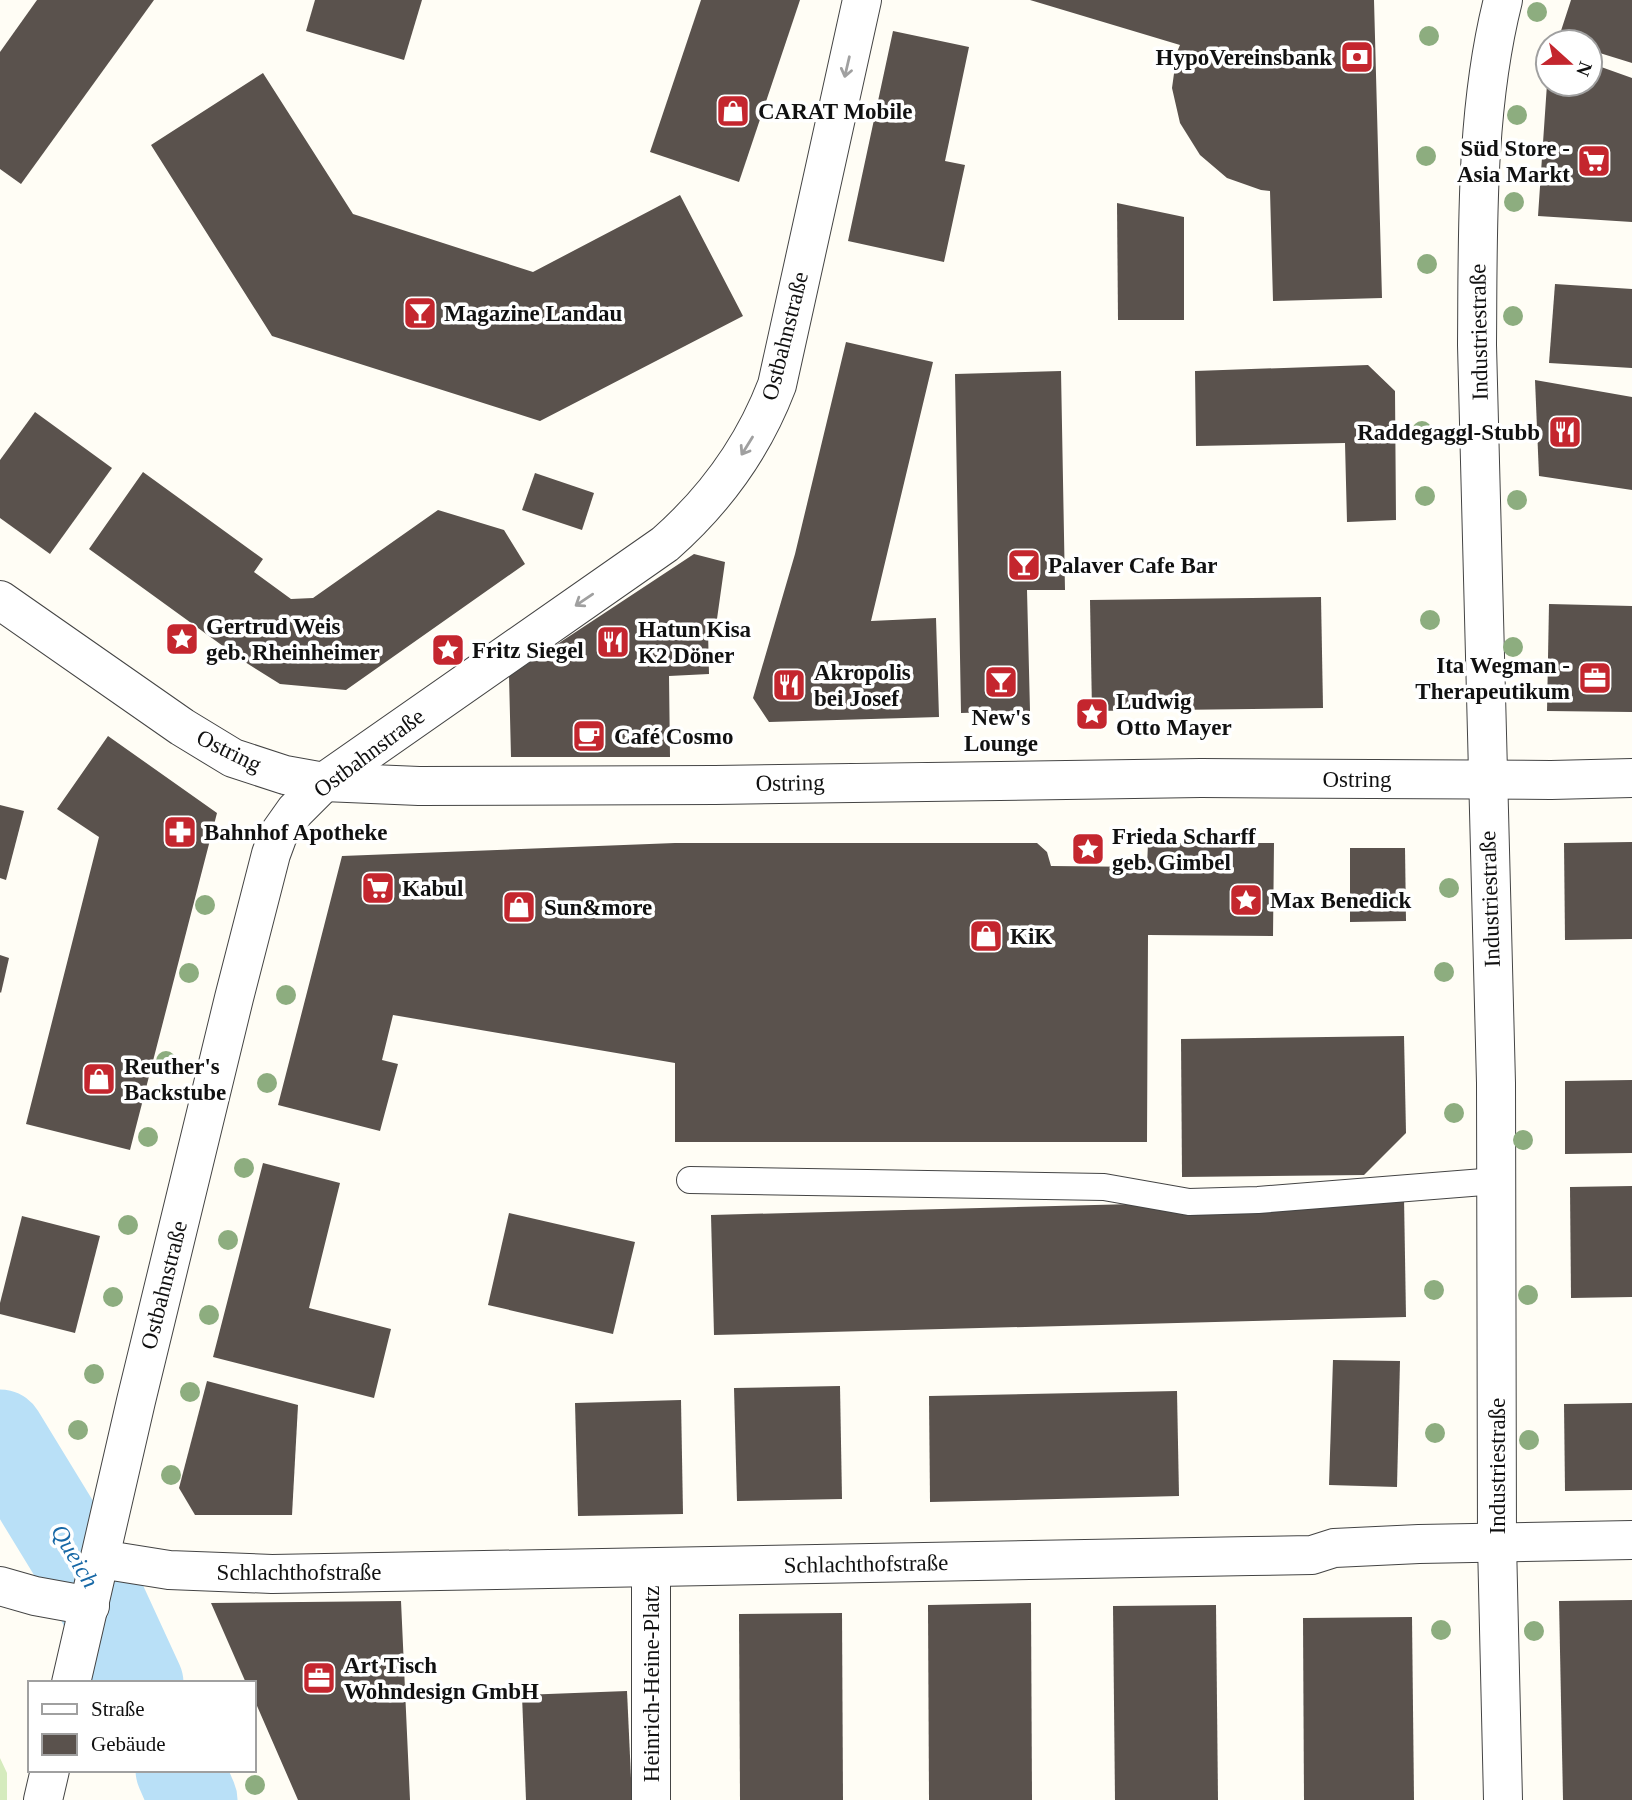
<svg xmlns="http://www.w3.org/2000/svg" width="1632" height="1800" viewBox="0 0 1632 1800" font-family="Georgia,serif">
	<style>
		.green { fill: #d5ebbd }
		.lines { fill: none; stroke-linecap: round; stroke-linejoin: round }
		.river { stroke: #b9e0f7; stroke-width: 89 }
		.building { fill: #5a524d }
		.service-casing { stroke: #444; stroke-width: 28 }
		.minor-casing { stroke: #444; stroke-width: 40 }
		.service { stroke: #fff; stroke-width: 26 }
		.minor { stroke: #fff; stroke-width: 38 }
		.tree { fill: #8dad7f }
		.oneway { stroke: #a0a0a0 }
		.labels { text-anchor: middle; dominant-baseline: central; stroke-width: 7; stroke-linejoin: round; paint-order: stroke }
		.poi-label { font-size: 23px; font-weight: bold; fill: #111; stroke: #fff; text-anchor: start }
		.street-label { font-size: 23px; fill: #111; stroke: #fff }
		.water-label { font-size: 24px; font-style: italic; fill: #1768a6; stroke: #fff }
	</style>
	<rect width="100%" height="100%" fill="#fffdf5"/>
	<polygon class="green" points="0,1758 7,1773 7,1800 0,1800"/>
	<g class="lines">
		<g class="river">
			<polyline points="0,1434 99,1596 139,1683"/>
			<polyline points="180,1770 193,1800"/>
		</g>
	</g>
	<g class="building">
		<polygon points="37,0 154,0 21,184 0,169 0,52"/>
		<polygon points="315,0 422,0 404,60 306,31"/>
		<polygon points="701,0 800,0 739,182 650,152"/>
		<polygon points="1030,0 1374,0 1382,298 1273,301 1270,191 1261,190 1227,178 1200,155 1180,123 1172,88 1177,52 1180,45"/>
		<polygon points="1571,0 1632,0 1632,63 1590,50 1590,42 1558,40"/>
		<polygon points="893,31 969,47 945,161 965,165 944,262 848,241"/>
		<polygon points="1590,63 1632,78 1632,222 1538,216 1547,84 1590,84"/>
		<polygon points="263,73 353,214 533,272 680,195 743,316 540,421 272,336 151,145"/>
		<polygon points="1117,203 1184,217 1184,320 1118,320"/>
		<polygon points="1555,284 1632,289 1632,368 1549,363"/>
		<polygon points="846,342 933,362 871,621 936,618 939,717 769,722 753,698 795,554"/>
		<polygon points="1368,365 1395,391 1396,520 1347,522 1345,443 1196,446 1195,371"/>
		<polygon points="1061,371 1065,590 1027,590 1030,711 961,713 955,374"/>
		<polygon points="1535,380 1632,397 1632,490 1539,476"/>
		<polygon points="35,412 112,468 50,554 0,518 0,460"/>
		<polygon points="143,472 263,559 254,572 291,599 313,598 438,510 504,530 525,564 346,690 280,684 245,662 89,549"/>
		<polygon points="535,473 594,493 582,530 522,510"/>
		<polygon points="694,554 725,562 716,626 708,630 709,674 669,676 670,757 511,757 509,676"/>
		<polygon points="1321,597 1323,708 1092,711 1090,600"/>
		<polygon points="1549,604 1632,606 1632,712 1547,711"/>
		<polygon points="108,736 217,813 130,1150 26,1124 99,837 57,809"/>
		<polygon points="0,805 24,811 6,880 0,878"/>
		<polygon points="1632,842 1632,939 1565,940 1564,843"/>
		<polygon points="675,843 1037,843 1047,852 1051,866 1147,867 1148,843 1274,843 1273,936 1148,935 1147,1142 675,1142 675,1063 393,1015 382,1060 398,1064 380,1131 278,1105 342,856"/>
		<polygon points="1350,848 1405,848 1406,921 1350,922"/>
		<polygon points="0,955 9,958 1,993 0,992"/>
		<polygon points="1404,1036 1406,1133 1364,1175 1182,1177 1181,1039"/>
		<polygon points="1632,1080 1632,1153 1565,1154 1565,1081"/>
		<polygon points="263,1163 340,1183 309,1308 391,1329 374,1398 213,1357"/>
		<polygon points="1632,1186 1632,1297 1571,1298 1570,1187"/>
		<polygon points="1404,1197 1406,1317 714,1335 711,1215"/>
		<polygon points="509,1213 635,1242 613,1334 488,1305"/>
		<polygon points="22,1216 100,1236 75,1333 0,1314 0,1303"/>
		<polygon points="1333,1360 1400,1361 1397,1487 1329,1485"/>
		<polygon points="207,1381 298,1405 292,1515 195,1515 179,1488"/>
		<polygon points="840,1386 842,1499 737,1501 734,1388"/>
		<polygon points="1177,1391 1179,1496 930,1502 929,1396"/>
		<polygon points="681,1400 683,1514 578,1516 575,1403"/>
		<polygon points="1632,1403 1632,1490 1565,1491 1564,1404"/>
		<polygon points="1632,1600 1632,1800 1563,1800 1559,1601"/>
		<polygon points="401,1601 410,1800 298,1800 254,1699 254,1683 246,1683 211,1603"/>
		<polygon points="1031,1603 1032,1800 929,1800 928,1605"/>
		<polygon points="1216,1605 1218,1800 1115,1800 1113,1606"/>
		<polygon points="842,1613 843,1800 740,1800 739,1614"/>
		<polygon points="1412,1617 1414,1800 1304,1800 1303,1618"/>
		<polygon points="627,1691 632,1800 526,1800 522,1695"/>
	</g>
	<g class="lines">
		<defs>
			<polyline id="service" points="690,1180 1104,1187 1189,1202 1258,1200 1496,1181"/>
			<g id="minor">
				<polyline points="0,600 182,727 233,758 285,775 324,782 419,786 715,785 1201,778 1551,780 1632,778"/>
				<polyline points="100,1559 169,1570 272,1574 1251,1556 1312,1555 1334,1548 1419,1544 1632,1540"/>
				<polyline points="651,1568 651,1800"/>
				<polyline points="0,1586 35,1596 90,1606"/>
				<path d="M 71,1683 L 136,1401 L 234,998 L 271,854 L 278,835 L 295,811 L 324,782 L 665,544 C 716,499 753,448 777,385 L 862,0"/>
				<polyline points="43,1800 50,1770"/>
				<path d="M 1503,1800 L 1497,1543 L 1496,1083 L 1477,345 C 1478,231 1475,111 1503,0"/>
			</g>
		</defs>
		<use href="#service" class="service-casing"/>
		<use href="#minor" class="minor-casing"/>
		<use href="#service" class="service"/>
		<use href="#minor" class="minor"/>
	</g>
	<g class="tree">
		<circle cx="1537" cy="12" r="10"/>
		<circle cx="1429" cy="36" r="10"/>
		<circle cx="1517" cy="115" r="10"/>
		<circle cx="1426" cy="156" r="10"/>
		<circle cx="1514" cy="202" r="10"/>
		<circle cx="1427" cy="264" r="10"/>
		<circle cx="1513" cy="316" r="10"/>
		<circle cx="1422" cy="431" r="10"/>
		<circle cx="1425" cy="496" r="10"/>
		<circle cx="1517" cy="500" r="10"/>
		<circle cx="1430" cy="620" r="10"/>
		<circle cx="1513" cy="647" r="10"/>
		<circle cx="1449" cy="888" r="10"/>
		<circle cx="205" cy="905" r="10"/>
		<circle cx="1444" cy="972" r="10"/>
		<circle cx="189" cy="973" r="10"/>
		<circle cx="286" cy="995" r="10"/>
		<circle cx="166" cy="1061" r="10"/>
		<circle cx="267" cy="1083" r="10"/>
		<circle cx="1454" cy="1113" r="10"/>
		<circle cx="148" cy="1137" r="10"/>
		<circle cx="1523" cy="1140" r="10"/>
		<circle cx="244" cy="1168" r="10"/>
		<circle cx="128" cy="1225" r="10"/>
		<circle cx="228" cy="1240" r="10"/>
		<circle cx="1434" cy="1290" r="10"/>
		<circle cx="1528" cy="1295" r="10"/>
		<circle cx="113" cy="1297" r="10"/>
		<circle cx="209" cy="1315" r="10"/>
		<circle cx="94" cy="1374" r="10"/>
		<circle cx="190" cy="1392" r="10"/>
		<circle cx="78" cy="1430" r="10"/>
		<circle cx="1435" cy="1433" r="10"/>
		<circle cx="1529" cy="1440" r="10"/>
		<circle cx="171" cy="1475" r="10"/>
		<circle cx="1441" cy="1630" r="10"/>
		<circle cx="1534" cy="1631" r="10"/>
		<circle cx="255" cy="1785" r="10"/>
	</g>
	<defs><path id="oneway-shaft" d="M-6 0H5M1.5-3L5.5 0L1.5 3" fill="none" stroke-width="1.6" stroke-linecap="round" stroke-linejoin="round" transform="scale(1.75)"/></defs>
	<g class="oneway">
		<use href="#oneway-shaft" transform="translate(847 67) rotate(103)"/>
		<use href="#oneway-shaft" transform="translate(747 446) rotate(122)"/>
		<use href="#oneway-shaft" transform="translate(584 600) rotate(146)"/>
	</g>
	<defs>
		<symbol id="bank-square" viewBox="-11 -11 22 22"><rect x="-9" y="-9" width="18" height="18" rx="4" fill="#c4262e" stroke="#fff"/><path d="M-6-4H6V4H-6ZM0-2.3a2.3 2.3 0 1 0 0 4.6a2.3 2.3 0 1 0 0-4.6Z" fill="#fff"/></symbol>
		<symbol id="shop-square" viewBox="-11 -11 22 22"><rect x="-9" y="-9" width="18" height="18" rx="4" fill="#c4262e" stroke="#fff"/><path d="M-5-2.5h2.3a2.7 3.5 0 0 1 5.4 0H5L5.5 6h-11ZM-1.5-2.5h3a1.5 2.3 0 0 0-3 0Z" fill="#fff"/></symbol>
		<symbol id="supermarket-square" viewBox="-11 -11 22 22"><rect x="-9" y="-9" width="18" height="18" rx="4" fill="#c4262e" stroke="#fff"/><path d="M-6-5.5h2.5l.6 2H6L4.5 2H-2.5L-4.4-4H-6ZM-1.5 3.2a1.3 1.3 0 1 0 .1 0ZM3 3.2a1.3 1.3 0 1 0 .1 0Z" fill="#fff"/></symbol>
		<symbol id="bar-square" viewBox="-11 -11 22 22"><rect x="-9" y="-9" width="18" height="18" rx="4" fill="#c4262e" stroke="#fff"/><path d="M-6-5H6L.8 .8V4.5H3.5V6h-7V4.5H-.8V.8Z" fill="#fff"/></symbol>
		<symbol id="restaurant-square" viewBox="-11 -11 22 22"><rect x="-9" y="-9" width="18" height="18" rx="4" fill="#c4262e" stroke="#fff"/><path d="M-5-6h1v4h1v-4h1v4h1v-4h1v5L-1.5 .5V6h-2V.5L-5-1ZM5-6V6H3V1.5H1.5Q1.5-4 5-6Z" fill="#fff"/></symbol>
		<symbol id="sight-square" viewBox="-11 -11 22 22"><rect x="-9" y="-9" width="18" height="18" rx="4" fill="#c4262e" stroke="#fff"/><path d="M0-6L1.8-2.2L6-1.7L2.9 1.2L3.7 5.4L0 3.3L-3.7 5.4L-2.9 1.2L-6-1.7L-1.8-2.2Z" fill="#fff"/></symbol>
		<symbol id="office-square" viewBox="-11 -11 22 22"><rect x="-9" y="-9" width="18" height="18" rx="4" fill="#c4262e" stroke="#fff"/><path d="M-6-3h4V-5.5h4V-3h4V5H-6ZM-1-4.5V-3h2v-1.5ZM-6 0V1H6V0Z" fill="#fff"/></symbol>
		<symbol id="cafe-square" viewBox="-11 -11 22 22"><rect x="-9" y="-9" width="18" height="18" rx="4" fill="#c4262e" stroke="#fff"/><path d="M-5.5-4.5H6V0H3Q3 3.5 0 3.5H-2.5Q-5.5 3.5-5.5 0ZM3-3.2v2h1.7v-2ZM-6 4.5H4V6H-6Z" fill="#fff"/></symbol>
		<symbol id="pharmacy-square" viewBox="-11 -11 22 22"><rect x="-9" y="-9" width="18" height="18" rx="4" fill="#c4262e" stroke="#fff"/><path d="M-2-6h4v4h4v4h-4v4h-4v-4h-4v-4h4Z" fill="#fff"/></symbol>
	</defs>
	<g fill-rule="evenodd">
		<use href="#bank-square" x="1338" y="38" width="38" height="38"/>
		<use href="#shop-square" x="714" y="92" width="38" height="38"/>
		<use href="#supermarket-square" x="1575" y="142" width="38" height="38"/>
		<use href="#bar-square" x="401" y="294" width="38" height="38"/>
		<use href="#restaurant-square" x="1546" y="413" width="38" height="38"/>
		<use href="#bar-square" x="1005" y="546" width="38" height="38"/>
		<use href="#sight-square" x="163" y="620" width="38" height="38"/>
		<use href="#restaurant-square" x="594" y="623" width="38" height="38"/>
		<use href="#sight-square" x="429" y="631" width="38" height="38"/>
		<use href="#office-square" x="1576" y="659" width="38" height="38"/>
		<use href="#bar-square" x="982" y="663" width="38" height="38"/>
		<use href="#restaurant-square" x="770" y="666" width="38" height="38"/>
		<use href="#sight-square" x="1073" y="695" width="38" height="38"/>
		<use href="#cafe-square" x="570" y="717" width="38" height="38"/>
		<use href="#pharmacy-square" x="161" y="813" width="38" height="38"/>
		<use href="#sight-square" x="1069" y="830" width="38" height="38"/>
		<use href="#supermarket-square" x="359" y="869" width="38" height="38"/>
		<use href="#sight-square" x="1227" y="881" width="38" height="38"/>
		<use href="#shop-square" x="500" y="888" width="38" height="38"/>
		<use href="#shop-square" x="967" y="917" width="38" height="38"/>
		<use href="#shop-square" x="80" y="1060" width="38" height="38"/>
		<use href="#office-square" x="300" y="1659" width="38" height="38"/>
	</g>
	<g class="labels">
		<g class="poi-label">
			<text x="1332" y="57" text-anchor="end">HypoVereinsbank</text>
			<text x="758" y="111">CARAT Mobile</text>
			<text x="1570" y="148" text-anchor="end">Süd Store -<tspan x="1570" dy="26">Asia Markt</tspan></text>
			<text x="444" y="313">Magazine Landau</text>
			<text x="1540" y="432" text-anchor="end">Raddegaggl-Stubb</text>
			<text x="1048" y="565">Palaver Cafe Bar</text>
			<text x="206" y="626">Gertrud Weis<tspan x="206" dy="26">geb. Rheinheimer</tspan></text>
			<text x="638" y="629">Hatun Kisa<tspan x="638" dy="26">K2 Döner</tspan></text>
			<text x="472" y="650">Fritz Siegel</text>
			<text x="1570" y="665" text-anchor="end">Ita Wegman -<tspan x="1570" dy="26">Therapeutikum</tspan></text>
			<text x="814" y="672">Akropolis<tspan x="814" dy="26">bei Josef</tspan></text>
			<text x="1116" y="701">Ludwig<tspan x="1116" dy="26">Otto Mayer</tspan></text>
			<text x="1001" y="717" text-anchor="middle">New's<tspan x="1001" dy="26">Lounge</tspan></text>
			<text x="614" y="736">Café Cosmo</text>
			<text x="204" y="832">Bahnhof Apotheke</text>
			<text x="1112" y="836">Frieda Scharff<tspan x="1112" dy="26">geb. Gimbel</tspan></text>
			<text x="402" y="888">Kabul</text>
			<text x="1270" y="900">Max Benedick</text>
			<text x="544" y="907">Sun&amp;more</text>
			<text x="1010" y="936">KiK</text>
			<text x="124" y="1066">Reuther's<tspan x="124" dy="26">Backstube</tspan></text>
			<text x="344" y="1665">Art Tisch<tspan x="344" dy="26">Wohndesign GmbH</tspan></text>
		</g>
		<g class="street-label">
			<text transform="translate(1479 332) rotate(-91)">Industriestraße</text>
			<text transform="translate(785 336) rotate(-76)">Ostbahnstraße</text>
			<text transform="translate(229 751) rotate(26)">Ostring</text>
			<text transform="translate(369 753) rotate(-37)">Ostbahnstraße</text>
			<text x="1357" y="779">Ostring</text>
			<text transform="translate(790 783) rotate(-1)">Ostring</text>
			<text transform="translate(1490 899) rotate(-92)">Industriestraße</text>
			<text transform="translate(164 1285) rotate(-76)">Ostbahnstraße</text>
			<text transform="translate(1497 1466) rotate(-90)">Industriestraße</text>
			<text transform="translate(866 1564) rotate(-1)">Schlachthofstraße</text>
			<text x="299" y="1572">Schlachthofstraße</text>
			<text transform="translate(651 1684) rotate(-90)">Heinrich-Heine-Platz</text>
		</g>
		<g class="water-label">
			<text transform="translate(75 1556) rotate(59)">Queich</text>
		</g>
	</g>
	<rect x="28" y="1681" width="228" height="91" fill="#ffffff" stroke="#a0a0a0" stroke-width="2"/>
	<rect x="42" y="1704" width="35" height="10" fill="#ffffff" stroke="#a0a0a0" stroke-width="2"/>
	<text x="91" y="1716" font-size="21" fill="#111111">Straße</text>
	<rect x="42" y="1734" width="35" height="21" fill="#5a524d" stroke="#a0a0a0" stroke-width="2"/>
	<text x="91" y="1751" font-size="21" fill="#111111">Gebäude</text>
	<g transform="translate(1569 63) rotate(111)"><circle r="33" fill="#ffffff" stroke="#a0a0a0" stroke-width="2"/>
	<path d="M0-5L12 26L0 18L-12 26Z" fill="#c4262e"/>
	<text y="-10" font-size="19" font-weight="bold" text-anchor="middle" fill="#111111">N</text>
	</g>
</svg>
